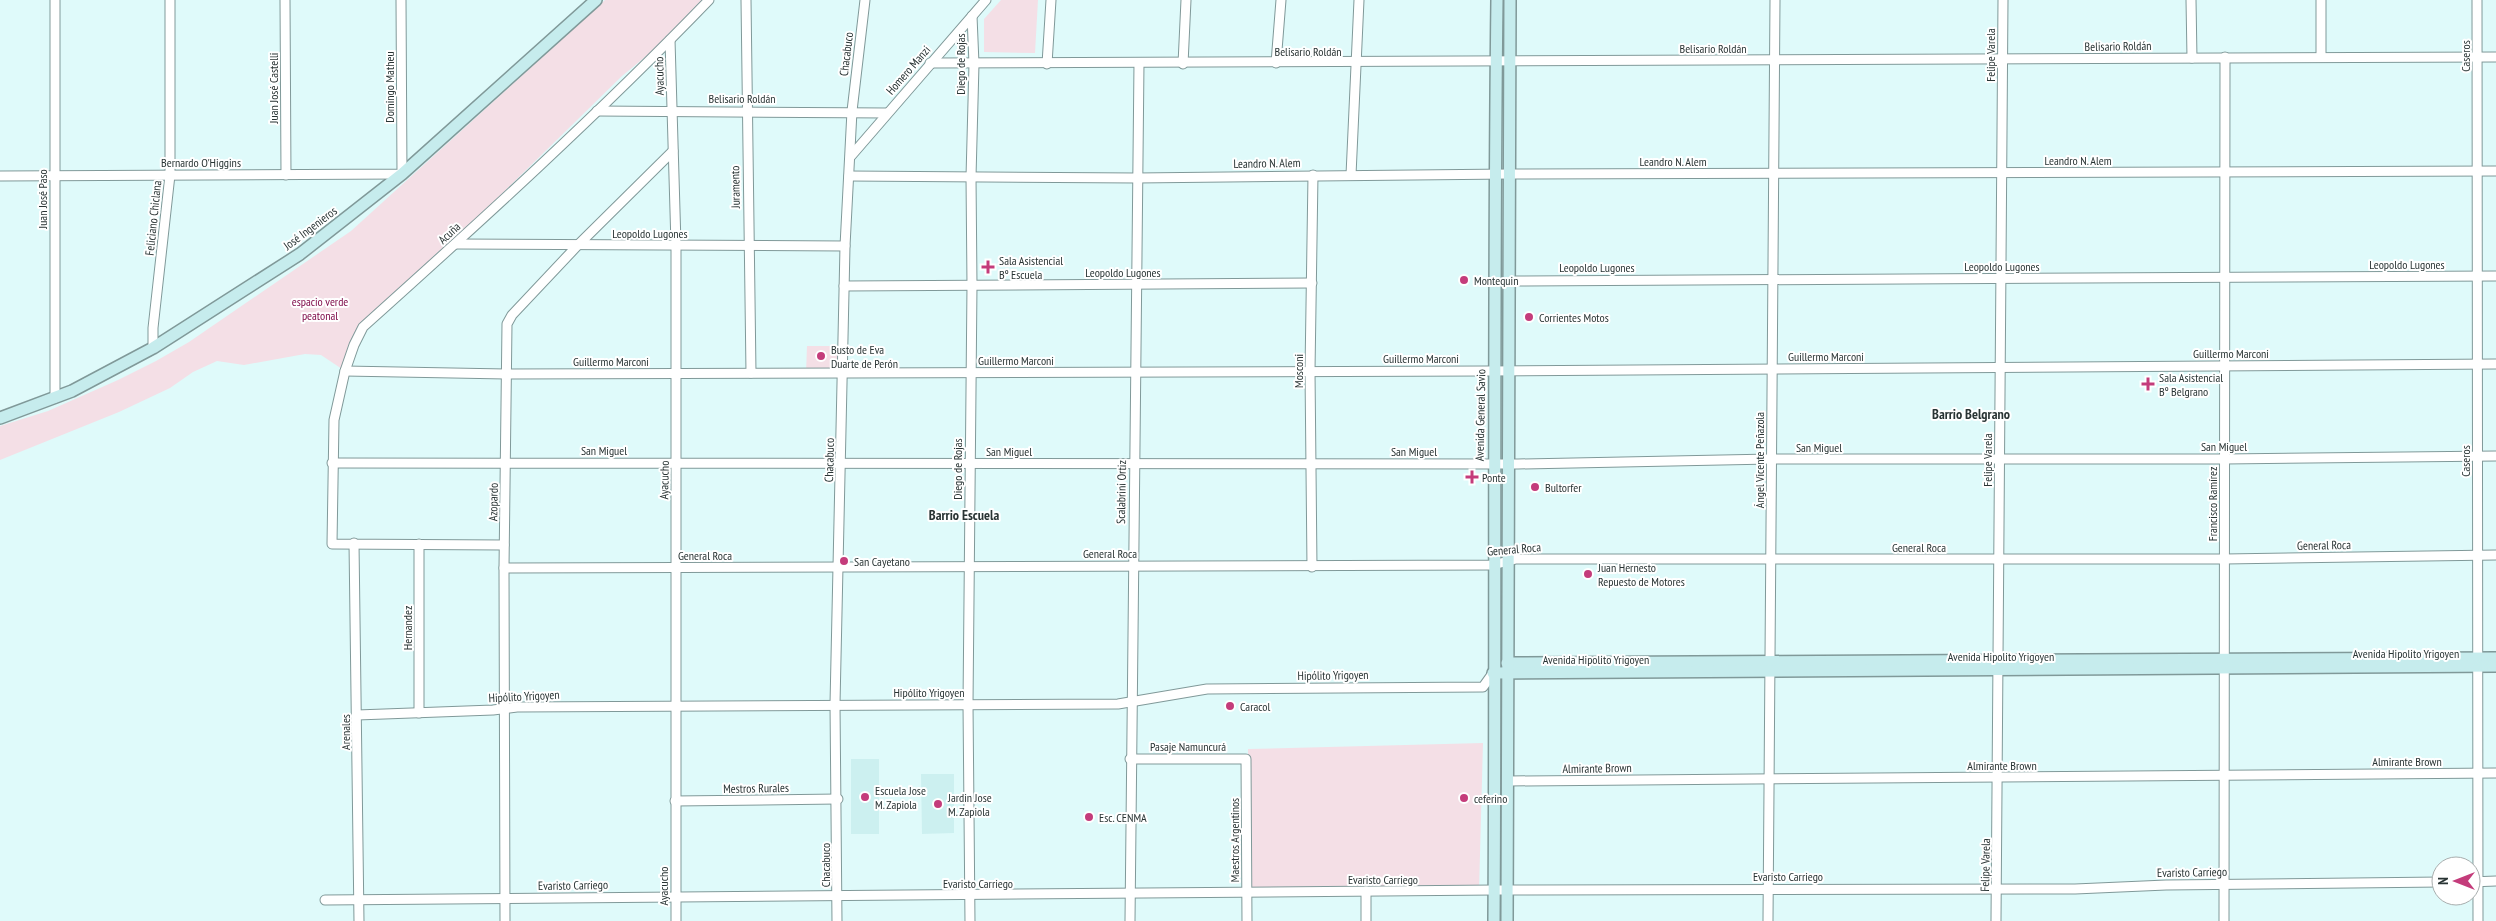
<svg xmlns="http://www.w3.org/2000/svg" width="2496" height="921" viewBox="0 0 2496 921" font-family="'PT Sans Narrow',sans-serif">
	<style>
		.built { fill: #ccf0f0 }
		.green { fill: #f4dfe6 }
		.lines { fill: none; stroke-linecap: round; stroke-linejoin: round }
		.street-casing { stroke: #809999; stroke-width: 11 }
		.secondary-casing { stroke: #809999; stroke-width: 14 }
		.street { stroke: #fff; stroke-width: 9 }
		.secondary { stroke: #c6eced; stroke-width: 11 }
		.poi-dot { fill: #c43c7b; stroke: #fff; stroke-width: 2 }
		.labels { text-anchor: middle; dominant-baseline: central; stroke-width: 4; stroke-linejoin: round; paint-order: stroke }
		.street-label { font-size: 12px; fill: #293434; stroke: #fff }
		.poi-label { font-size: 12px; fill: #293434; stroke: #fff; text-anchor: start }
		.park-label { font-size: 12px; fill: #7d0847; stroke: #fff }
		.neighbourhood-label { font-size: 14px; font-weight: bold; fill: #293434; stroke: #fff }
	</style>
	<rect width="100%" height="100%" fill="#dffafa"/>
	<g class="built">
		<rect x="851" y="759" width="28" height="75"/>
		<polygon points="921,774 954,774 954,833 922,834"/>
	</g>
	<g class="green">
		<polygon points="605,0 702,0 655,49 622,76 471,224 437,253 363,327 345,371 321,355 305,354 244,365 217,361 193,372 170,388 119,412 0,460 0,426 48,411 118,380 156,361 189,342 351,231"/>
		<polygon points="1001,0 1038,0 1035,53 984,52 984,19"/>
		<polygon points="807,346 843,346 842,373 806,373"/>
		<polygon points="1483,743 1479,891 1247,892 1248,749"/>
	</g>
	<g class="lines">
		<defs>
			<g id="street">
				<polyline points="285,0 286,175"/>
				<polyline points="746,0 751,373"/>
				<polyline points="2191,0 2192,58"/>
				<polyline points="2477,0 2478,921"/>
				<polyline points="670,40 676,245 676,921"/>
				<polyline points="2321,57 2321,0"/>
				<polyline points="930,63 2496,57"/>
				<polyline points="1276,63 1281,0"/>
				<polyline points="1047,64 1051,0"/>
				<polyline points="1183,64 1186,0"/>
				<polyline points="597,111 887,113"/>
				<polyline points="851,156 986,0"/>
				<polyline points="1351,175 1359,0"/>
				<polyline points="0,176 402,174 401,0"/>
				<polyline points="849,176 1137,178 1509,174 2496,171"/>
				<polyline points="456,244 845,246"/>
				<polyline points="1508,281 2496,276"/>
				<polyline points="844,286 1312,283"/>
				<polyline points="153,348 153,328 170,175 170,0"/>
				<polyline points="345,371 506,374 1485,371 2496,364"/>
				<polyline points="55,398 55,0"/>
				<polyline points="332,463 1518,464 1771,459 2225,459 2496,456"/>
				<polyline points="354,543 359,921"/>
				<polyline points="419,544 419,713"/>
				<path d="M 504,545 L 332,544 L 334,420 L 345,371 L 354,345 L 363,327 C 481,221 599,114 709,0"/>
				<polyline points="1312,567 1310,371 1313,175"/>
				<polyline points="504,568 1493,565 1516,559 2225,559 2496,555"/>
				<polyline points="357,715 493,710 517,707 1118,704 1207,689 1483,687 1493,673"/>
				<polyline points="1130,759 1246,759 1247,921"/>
				<polyline points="1509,781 2496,773"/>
				<polyline points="675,801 838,799"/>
				<polyline points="2471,882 2496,881"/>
				<polyline points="325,900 1494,890 2075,889 2166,885 2441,882"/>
				<polyline points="505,921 504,568 507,324 512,315 577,246 673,151"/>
				<polyline points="837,921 835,704 845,246 852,111 865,0"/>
				<polyline points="970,921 968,704 972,285 971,177 974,64 972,16"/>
				<polyline points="1130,921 1139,63"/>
				<polyline points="1366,921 1366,891"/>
				<polyline points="1768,921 1775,0"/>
				<polyline points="1996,921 2003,0"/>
				<polyline points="2224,921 2225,57"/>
			</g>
			<g id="secondary">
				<polyline points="0,418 72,391 153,348 300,254 402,174 596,0"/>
				<polyline points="1507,663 2496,658"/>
				<polyline points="1493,673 2496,666"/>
				<path d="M 1494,921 C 1496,614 1493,307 1497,0"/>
				<polyline points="1507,921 1510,0"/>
			</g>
		</defs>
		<use href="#street" class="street-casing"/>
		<use href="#secondary" class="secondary-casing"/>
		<use href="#street" class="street"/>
		<use href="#secondary" class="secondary"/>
	</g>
	<g class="poi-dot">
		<path d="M985.5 259.5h5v5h5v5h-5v5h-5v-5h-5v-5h5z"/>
		<circle cx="1464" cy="280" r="5"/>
		<circle cx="1529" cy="317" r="5"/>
		<circle cx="821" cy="356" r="5"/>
		<path d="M2145.5 376.5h5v5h5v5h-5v5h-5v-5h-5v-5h5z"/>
		<path d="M1469.5 469.5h5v5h5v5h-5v5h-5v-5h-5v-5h5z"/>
		<circle cx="1535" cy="487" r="5"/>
		<circle cx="844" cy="561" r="5"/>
		<circle cx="1588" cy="574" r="5"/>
		<circle cx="1230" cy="706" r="5"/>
		<circle cx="865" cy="797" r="5"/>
		<circle cx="1464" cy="798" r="5"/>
		<circle cx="938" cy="804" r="5"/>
		<circle cx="1089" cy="817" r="5"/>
	</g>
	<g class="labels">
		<g class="street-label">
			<text transform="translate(2118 46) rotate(-1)">Belisario Roldán</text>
			<text x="1713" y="48">Belisario Roldán</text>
			<text x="1308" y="51">Belisario Roldán</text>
			<text transform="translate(846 54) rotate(-83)">Chacabuco</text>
			<text transform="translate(1990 55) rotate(-90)">Felipe Varela</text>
			<text transform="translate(2465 56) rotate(-90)">Caseros</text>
			<text transform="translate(960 64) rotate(-90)">Diego de Rojas</text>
			<text transform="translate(908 70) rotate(-49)">Homero Manzi</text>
			<text transform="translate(659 76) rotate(-91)">Ayacucho</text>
			<text transform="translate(389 87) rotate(-90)">Domingo Matheu</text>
			<text transform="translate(273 88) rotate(-90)">Juan José Castelli</text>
			<text x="742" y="98">Belisario Roldán</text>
			<text x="2078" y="160">Leandro N. Alem</text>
			<text x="1673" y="161">Leandro N. Alem</text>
			<text x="201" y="162">Bernardo O'Higgins</text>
			<text transform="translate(1267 163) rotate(-1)">Leandro N. Alem</text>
			<text transform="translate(735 187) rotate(-91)">Juramento</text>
			<text transform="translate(42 199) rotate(-90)">Juan José Paso</text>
			<text transform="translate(153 218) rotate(-84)">Feliciano Chiclana</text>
			<text transform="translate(310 228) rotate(-37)">José Ingenieros</text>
			<text transform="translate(449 233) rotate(-43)">Acuña</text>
			<text x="650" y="233">Leopoldo Lugones</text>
			<text x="2407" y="264">Leopoldo Lugones</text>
			<text x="2002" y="266">Leopoldo Lugones</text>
			<text x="1597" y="267">Leopoldo Lugones</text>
			<text x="1123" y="272">Leopoldo Lugones</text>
			<text x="2231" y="353">Guillermo Marconi</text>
			<text x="1826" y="356">Guillermo Marconi</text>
			<text x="1421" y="358">Guillermo Marconi</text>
			<text x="1016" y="360">Guillermo Marconi</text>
			<text x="611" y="361">Guillermo Marconi</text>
			<text transform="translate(1298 371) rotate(-90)">Mosconi</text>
			<text transform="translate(1480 415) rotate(-89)">Avenida General Savio</text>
			<text x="2224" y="446">San Miguel</text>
			<text x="1819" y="447">San Miguel</text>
			<text x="604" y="450">San Miguel</text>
			<text x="1009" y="451">San Miguel</text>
			<text x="1414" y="451">San Miguel</text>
			<text transform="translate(829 460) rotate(-89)">Chacabuco</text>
			<text transform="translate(1759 460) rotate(-90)">Ángel Vicente Peñazola</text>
			<text transform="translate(1987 460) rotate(-90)">Felipe Varela</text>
			<text transform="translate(2465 461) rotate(-90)">Caseros</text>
			<text transform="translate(957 469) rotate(-90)">Diego de Rojas</text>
			<text transform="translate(664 480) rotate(-89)">Ayacucho</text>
			<text transform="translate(1121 492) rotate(-89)">Scalabrini Ortiz</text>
			<text transform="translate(493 502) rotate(-89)">Azopardo</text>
			<text transform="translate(2212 504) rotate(-90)">Francisco Ramírez</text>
			<text transform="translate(2324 545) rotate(-1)">General Roca</text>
			<text x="1919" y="547">General Roca</text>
			<text transform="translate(1514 549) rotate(-5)">General Roca</text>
			<text x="1110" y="553">General Roca</text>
			<text x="705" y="555">General Roca</text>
			<text transform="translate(407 628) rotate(-90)">Hernandez</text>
			<text x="2406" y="653">Avenida Hipolito Yrigoyen</text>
			<text x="2001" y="656">Avenida Hipolito Yrigoyen</text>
			<text x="1596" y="659">Avenida Hipolito Yrigoyen</text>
			<text transform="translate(1333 675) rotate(-1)">Hipólito Yrigoyen</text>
			<text x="929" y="692">Hipólito Yrigoyen</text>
			<text transform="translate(524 696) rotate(-3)">Hipólito Yrigoyen</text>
			<text transform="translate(345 732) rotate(-90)">Arenales</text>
			<text x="1188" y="746">Pasaje Namuncurá</text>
			<text x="2407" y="761">Almirante Brown</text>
			<text x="2002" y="765">Almirante Brown</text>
			<text transform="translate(1597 768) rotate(-1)">Almirante Brown</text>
			<text transform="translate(756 788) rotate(-1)">Mestros Rurales</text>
			<text transform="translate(1234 840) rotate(-90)">Maestros Argentinos</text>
			<text transform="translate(825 865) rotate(-90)">Chacabuco</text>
			<text transform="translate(1985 865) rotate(-89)">Felipe Varela</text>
			<text transform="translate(2192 872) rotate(-1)">Evaristo Carriego</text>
			<text x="1788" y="876">Evaristo Carriego</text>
			<text x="1383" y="879">Evaristo Carriego</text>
			<text x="978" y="883">Evaristo Carriego</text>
			<text transform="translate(573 885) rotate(-1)">Evaristo Carriego</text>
			<text transform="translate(663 886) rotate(-90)">Ayacucho</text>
		</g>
		<g class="poi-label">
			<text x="999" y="260">Sala Asistencial<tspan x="999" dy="14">Bº Escuela</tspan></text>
			<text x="1474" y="280">Montequin</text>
			<text x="1539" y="317">Corrientes Motos</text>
			<text x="831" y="349">Busto de Eva<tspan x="831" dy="14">Duarte de Perón</tspan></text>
			<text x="2159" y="377">Sala Asistencial<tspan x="2159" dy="14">Bº Belgrano</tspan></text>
			<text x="1482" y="477">Ponte</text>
			<text x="1545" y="487">Bultorfer</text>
			<text x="854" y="561">San Cayetano</text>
			<text x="1598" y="567">Juan Hernesto<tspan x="1598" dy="14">Repuesto de Motores</tspan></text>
			<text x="1240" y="706">Caracol</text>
			<text x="875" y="790">Escuela Jose<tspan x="875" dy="14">M. Zapiola</tspan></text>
			<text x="948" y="797">Jardin Jose<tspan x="948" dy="14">M. Zapiola</tspan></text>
			<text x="1474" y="798">ceferino</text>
			<text x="1099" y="817">Esc. CENMA</text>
		</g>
		<g class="park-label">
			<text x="320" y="301">espacio verde<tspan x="320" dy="14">peatonal</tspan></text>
		</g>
		<g class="neighbourhood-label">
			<text x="1971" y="414">Barrio Belgrano</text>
			<text x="964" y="515">Barrio Escuela</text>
		</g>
	</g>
	<g transform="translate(2456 881) rotate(270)"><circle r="24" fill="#ffffff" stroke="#a9aeae"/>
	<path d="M0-4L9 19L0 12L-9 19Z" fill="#c43c7b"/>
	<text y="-8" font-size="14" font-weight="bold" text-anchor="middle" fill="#293434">N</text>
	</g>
</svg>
